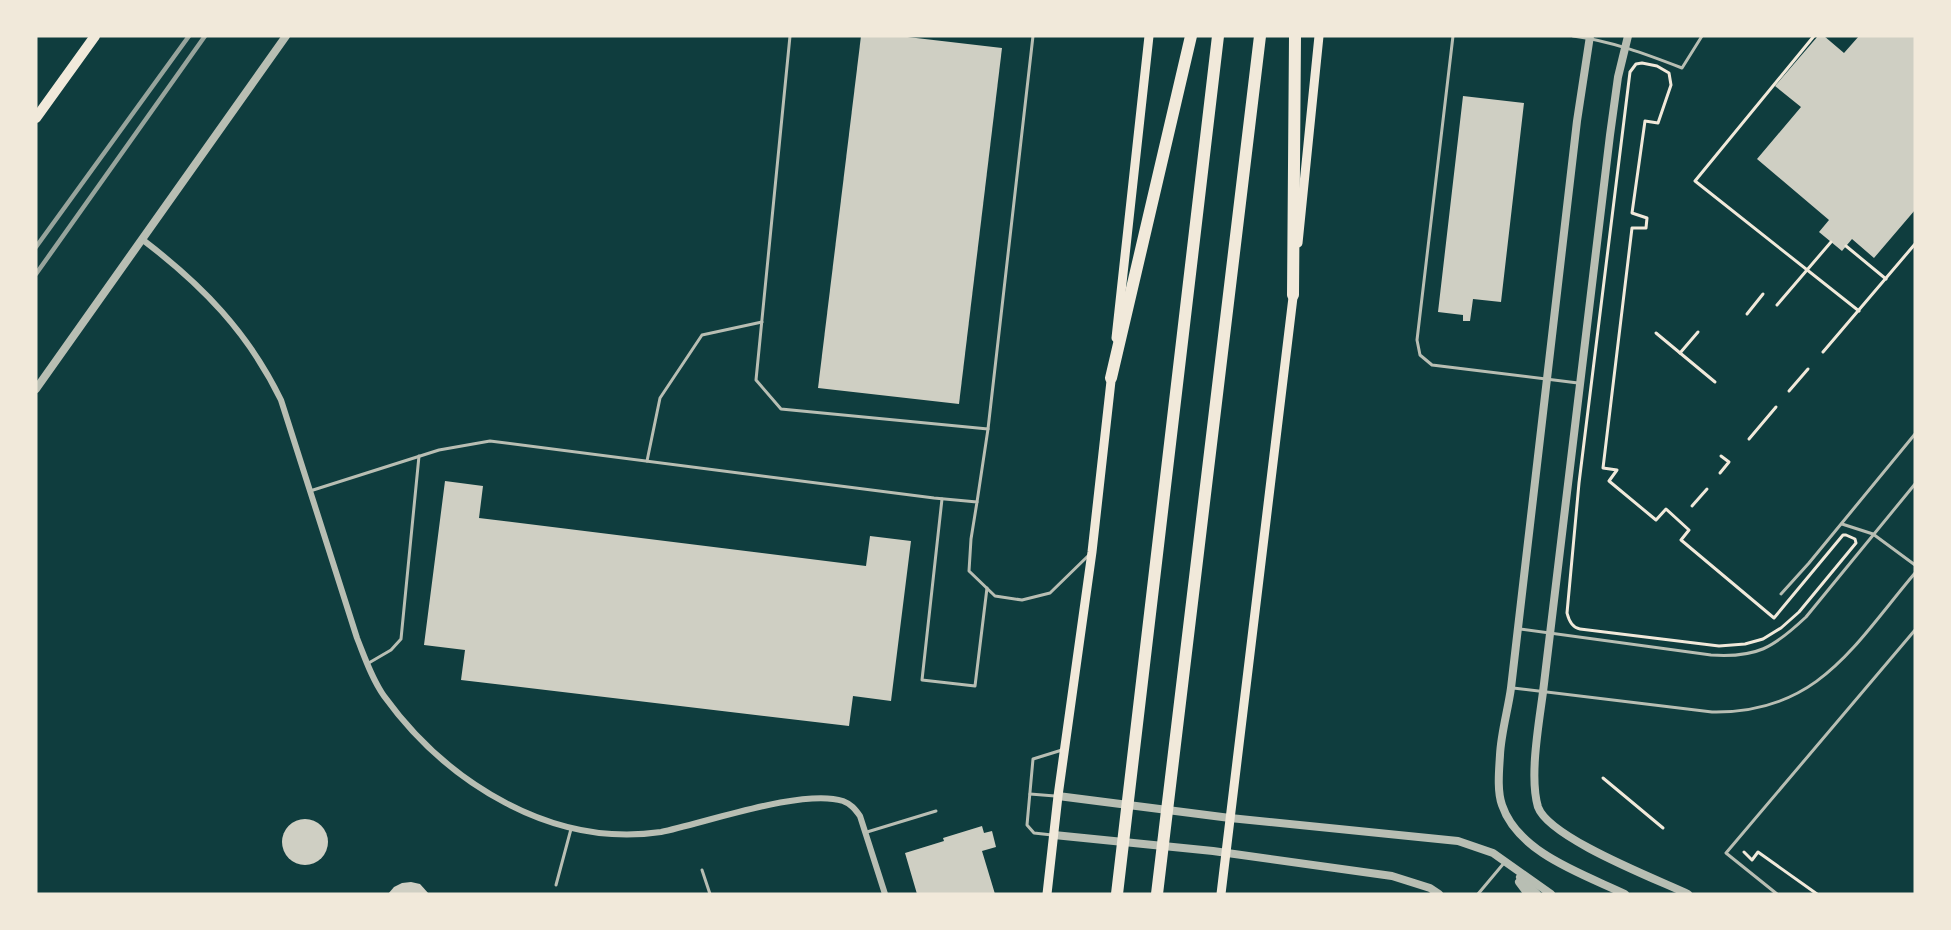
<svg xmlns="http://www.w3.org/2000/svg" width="1951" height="930" viewBox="0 0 1951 930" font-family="Karla,sans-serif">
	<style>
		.building { fill: #cfcfc3 }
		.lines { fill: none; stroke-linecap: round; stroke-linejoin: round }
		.path { stroke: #f1e9da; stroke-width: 3 }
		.service { stroke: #b8beb3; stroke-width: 3 }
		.minor { stroke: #b8beb3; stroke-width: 6 }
		.tertiary { stroke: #b8beb3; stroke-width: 8 }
		.secondary { stroke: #f1e9da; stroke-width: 9 }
		.primary { stroke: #f1e9da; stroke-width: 10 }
		.motorway { stroke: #f1e9da; stroke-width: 12 }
		.rail { stroke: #97a49c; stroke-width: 4.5 }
	</style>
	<rect width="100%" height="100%" fill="#0f3d3e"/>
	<g class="building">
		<polygon points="861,36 899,36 1002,48 959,404 818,388"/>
		<polygon points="1818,36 1824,36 1844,53 1859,36 1915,36 1915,210 1874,258 1852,239 1842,251 1819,232 1829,220 1757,159 1801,107 1775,86"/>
		<polygon points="1463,96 1524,103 1501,302 1473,299 1470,321 1463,321 1463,315 1438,312"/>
		<polygon points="445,481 483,486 479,518 866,566 870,536 911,541 891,701 853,696 849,726 461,680 465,650 424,645"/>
		<circle cx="305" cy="842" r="23"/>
		<polygon points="982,826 984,833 992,831 996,847 982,851 995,894 917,894 905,853 944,841 943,838"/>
		<polygon points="411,882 420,884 429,894 388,894 394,887 402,883"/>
	</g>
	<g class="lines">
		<g class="path">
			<polyline points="1814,36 1695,181 1859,311"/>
			<path d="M 1642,63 L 1657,66 L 1669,73 L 1671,85 L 1658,123 L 1645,121 L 1632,213 L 1647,218 L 1646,228 L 1632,228 L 1603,468 L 1617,470 L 1609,481 L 1656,520 L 1666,509 L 1689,530 L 1681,540 L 1774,618 L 1843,535 L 1846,535 L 1855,539 L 1856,543 L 1799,612 L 1781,628 L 1763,639 L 1745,644 L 1719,646 L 1580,629 C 1572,628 1569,621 1567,613 L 1579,483 L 1630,72 L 1636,64 Z"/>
			<polyline points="1846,246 1886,279"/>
			<polyline points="1777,305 1831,242"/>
			<polyline points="1747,314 1763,294"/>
			<polyline points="1656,333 1715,382"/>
			<polyline points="1823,352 1915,244"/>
			<polyline points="1680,353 1698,332"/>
			<polyline points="1789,391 1808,369"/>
			<polyline points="1749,439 1776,407"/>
			<polyline points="1720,473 1729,462 1721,456"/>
			<polyline points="1692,506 1707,489"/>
			<polyline points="1603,778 1663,828"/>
			<polyline points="1744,852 1752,860 1758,852 1817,894"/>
		</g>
		<g class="service">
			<polyline points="790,36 756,380 781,409 988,429 1033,36"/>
			<polyline points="1453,36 1417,340 1420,355 1432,365 1578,383"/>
			<path d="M 1573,36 C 1611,41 1646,54 1682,68 L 1702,36"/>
			<polyline points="647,461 660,398 702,335 762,322"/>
			<polyline points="310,491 439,450 490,441 934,498 977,502 971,539 969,571 995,596 1022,600 1050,593 1090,554"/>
			<polyline points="942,499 922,680 975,686 987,588"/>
			<polyline points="977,502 988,429"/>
			<polyline points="1842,524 1873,534 1915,565"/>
			<polyline points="1781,594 1809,563 1915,434"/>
			<path d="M 1520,629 L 1711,655 C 1757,658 1773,648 1806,617 L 1915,484"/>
			<polyline points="367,664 391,650 401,639 419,456"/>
			<path d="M 1513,688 L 1712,712 C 1818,714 1854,645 1915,573"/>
			<polyline points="1030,794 1055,796"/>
			<polyline points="867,832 936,811"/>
			<polyline points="1052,835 1034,833 1027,825 1033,759 1062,750"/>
			<polyline points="702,870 710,894"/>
			<polyline points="556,885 571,829"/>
			<polyline points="1478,894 1504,863"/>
			<polyline points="1777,894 1726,853 1915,630"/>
		</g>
		<path class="minor" d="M 143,240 C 202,285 248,332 281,400 L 357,638 C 365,658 372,679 384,696 C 447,783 552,848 661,832 C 705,823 803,788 843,801 C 851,804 855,809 860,816 L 885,894"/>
		<g class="tertiary">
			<path d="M 1590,36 L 1577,121 L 1511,688 C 1508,710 1501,733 1500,755 C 1499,771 1497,791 1502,805 C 1518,853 1583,874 1625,894"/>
			<path d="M 1628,36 L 1618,77 L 1610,135 L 1543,692 C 1539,723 1529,777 1538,807 C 1549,838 1656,879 1688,894"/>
			<polyline points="36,389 286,36"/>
			<polyline points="1058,796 1230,818 1458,841 1493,853 1551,894"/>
			<polyline points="1054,835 1213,851 1392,876 1430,888 1439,894"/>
			<polyline points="1520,877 1537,894"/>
			<polyline points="1519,882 1528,894"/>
		</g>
		<g class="secondary">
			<polyline points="1298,243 1319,36"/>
			<polyline points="1116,338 1149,36"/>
			<polyline points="1047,894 1058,796 1092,552 1112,372"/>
			<polyline points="1221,894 1294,289"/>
		</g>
		<polyline class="primary" points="36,118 95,36"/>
		<g class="motorway">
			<polyline points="1293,295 1295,36"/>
			<polyline points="1111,378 1191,36"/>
			<polyline points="1117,894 1218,36"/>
			<polyline points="1157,894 1260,36"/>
		</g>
		<g class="rail">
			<polyline points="36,247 189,36"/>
			<polyline points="36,274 205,36"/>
		</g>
	</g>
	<rect width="1951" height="930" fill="none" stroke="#f1e9da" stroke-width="75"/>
</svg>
